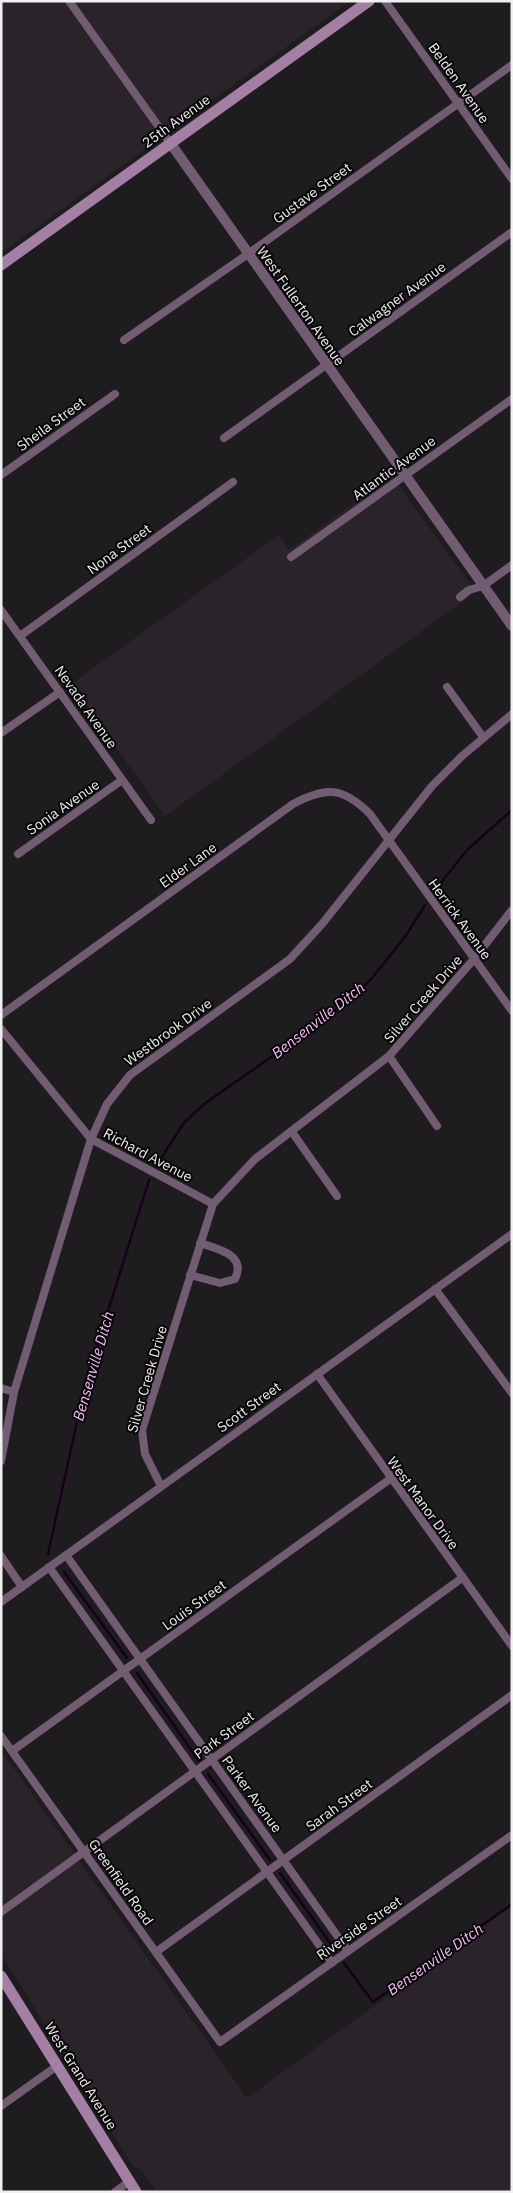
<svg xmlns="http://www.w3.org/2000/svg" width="513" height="2193" viewBox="0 0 513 2193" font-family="'IBM Plex Sans',sans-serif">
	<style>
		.built { fill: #2a242a }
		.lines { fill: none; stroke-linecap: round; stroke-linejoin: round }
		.stream { stroke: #170019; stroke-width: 2.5 }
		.minor { stroke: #725c72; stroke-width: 8 }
		.tertiary { stroke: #725c72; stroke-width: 10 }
		.secondary { stroke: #a380a3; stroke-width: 11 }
		.labels { text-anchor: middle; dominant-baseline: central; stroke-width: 4; stroke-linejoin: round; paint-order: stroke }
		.street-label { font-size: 14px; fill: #f0eff0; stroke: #080708 }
		.water-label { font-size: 15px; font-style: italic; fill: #f9bef9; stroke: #080708 }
	</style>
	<rect width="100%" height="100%" fill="#1e1c1e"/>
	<g class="built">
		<polygon points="1,1 350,1 1,253"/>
		<polygon points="392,476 476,592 165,816 71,684 279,535 289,550"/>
		<polygon points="1,1750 247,2098 512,1906 512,2192 156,2192 144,2173 132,2165 1,1954"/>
	</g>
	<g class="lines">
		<g class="stream">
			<polyline points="435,890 468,849 512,810"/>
			<polyline points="157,1165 183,1124 204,1104 307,1032 350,999 372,978 405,937 425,905"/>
			<polyline points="48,1554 86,1381 149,1180"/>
			<polyline points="64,1572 127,1658"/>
			<polyline points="137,1673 199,1761"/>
			<polyline points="208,1774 270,1860"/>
			<polyline points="280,1873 336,1951"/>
			<polyline points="344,1963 373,2002 512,1904"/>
		</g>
		<g class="minor">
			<polyline points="69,1 171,144"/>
			<polyline points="385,1 512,179"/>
			<polyline points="124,340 248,254 512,65"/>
			<polyline points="224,438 512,232"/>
			<polyline points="1,475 115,394"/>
			<polyline points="291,557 512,399"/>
			<polyline points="460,597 469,590 483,586 512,565"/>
			<polyline points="1,610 151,820"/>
			<polyline points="20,636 233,482"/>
			<polyline points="447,687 483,737"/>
			<polyline points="1,733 60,692"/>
			<polyline points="18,854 122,780"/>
			<path d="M 1,1015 L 293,804 C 326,786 343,787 370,814 L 512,1011"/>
			<polyline points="1,1029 91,1139 213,1204"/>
			<polyline points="389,1056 437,1126"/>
			<polyline points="292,1132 337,1196"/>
			<path d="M 190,1275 L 220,1283 L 235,1279 C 247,1254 217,1249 200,1243"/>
			<polyline points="435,1289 512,1393"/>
			<polyline points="317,1374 512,1646"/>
			<polyline points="1,1388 14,1392"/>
			<polyline points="1,1461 14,1392 91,1139 107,1104 130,1075 290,959 322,924 432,786 462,756 512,714"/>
			<polyline points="161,1486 145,1454 142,1430 213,1204 255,1159 389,1056 474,959 512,910"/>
			<polyline points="66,1555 348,1951"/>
			<polyline points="1,1556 22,1587"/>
			<polyline points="49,1567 332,1963"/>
			<polyline points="1,1602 512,1234"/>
			<polyline points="1,1736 220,2042 512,1835"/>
			<polyline points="12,1751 390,1479"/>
			<polyline points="1,1912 462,1578"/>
			<polyline points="156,1952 512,1695"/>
			<polyline points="1,2106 57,2066"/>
			<polyline points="115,2192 130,2181"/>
		</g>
		<polyline class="tertiary" points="171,144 512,626"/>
		<g class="secondary">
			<polyline points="1,265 369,1"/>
			<polyline points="1,1976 136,2192"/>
		</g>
	</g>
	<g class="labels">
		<g class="street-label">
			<text transform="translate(459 83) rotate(55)">Belden Avenue</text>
			<text transform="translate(176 121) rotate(-36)">25th Avenue</text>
			<text transform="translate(312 193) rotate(-36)">Gustave Street</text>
			<text transform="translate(397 299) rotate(-36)">Calwagner Avenue</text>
			<text transform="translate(301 306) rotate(55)">West Fullerton Avenue</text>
			<text transform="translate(51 424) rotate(-36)">Sheila Street</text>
			<text transform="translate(394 468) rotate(-36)">Atlantic Avenue</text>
			<text transform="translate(119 549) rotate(-36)">Nona Street</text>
			<text transform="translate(86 707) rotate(55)">Nevada Avenue</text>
			<text transform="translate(63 807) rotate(-35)">Sonia Avenue</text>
			<text transform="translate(188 865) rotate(-36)">Elder Lane</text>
			<text transform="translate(460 919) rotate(54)">Herrick Avenue</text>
			<text transform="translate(423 999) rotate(-49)">Silver Creek Drive</text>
			<text transform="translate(168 1032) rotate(-36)">Westbrook Drive</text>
			<text transform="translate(148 1155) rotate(28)">Richard Avenue</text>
			<text transform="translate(147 1379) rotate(-74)">Silver Creek Drive</text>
			<text transform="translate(249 1407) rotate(-36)">Scott Street</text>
			<text transform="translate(423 1503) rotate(54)">West Manor Drive</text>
			<text transform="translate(194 1605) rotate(-36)">Louis Street</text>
			<text transform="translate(224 1735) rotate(-36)">Park Street</text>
			<text transform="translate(252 1794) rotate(54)">Parker Avenue</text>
			<text transform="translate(339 1805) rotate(-36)">Sarah Street</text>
			<text transform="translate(121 1882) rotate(55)">Greenfield Road</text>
			<text transform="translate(359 1928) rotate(-35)">Riverside Street</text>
			<text transform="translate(81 2076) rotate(58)">West Grand Avenue</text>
		</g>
		<g class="water-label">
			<text transform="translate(318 1020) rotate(-38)">Bensenville Ditch</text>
			<text transform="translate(93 1366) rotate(-74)">Bensenville Ditch</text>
			<text transform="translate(435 1959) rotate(-35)">Bensenville Ditch</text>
		</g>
	</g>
	<rect width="513" height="2193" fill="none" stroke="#f0eff0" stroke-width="5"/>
</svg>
